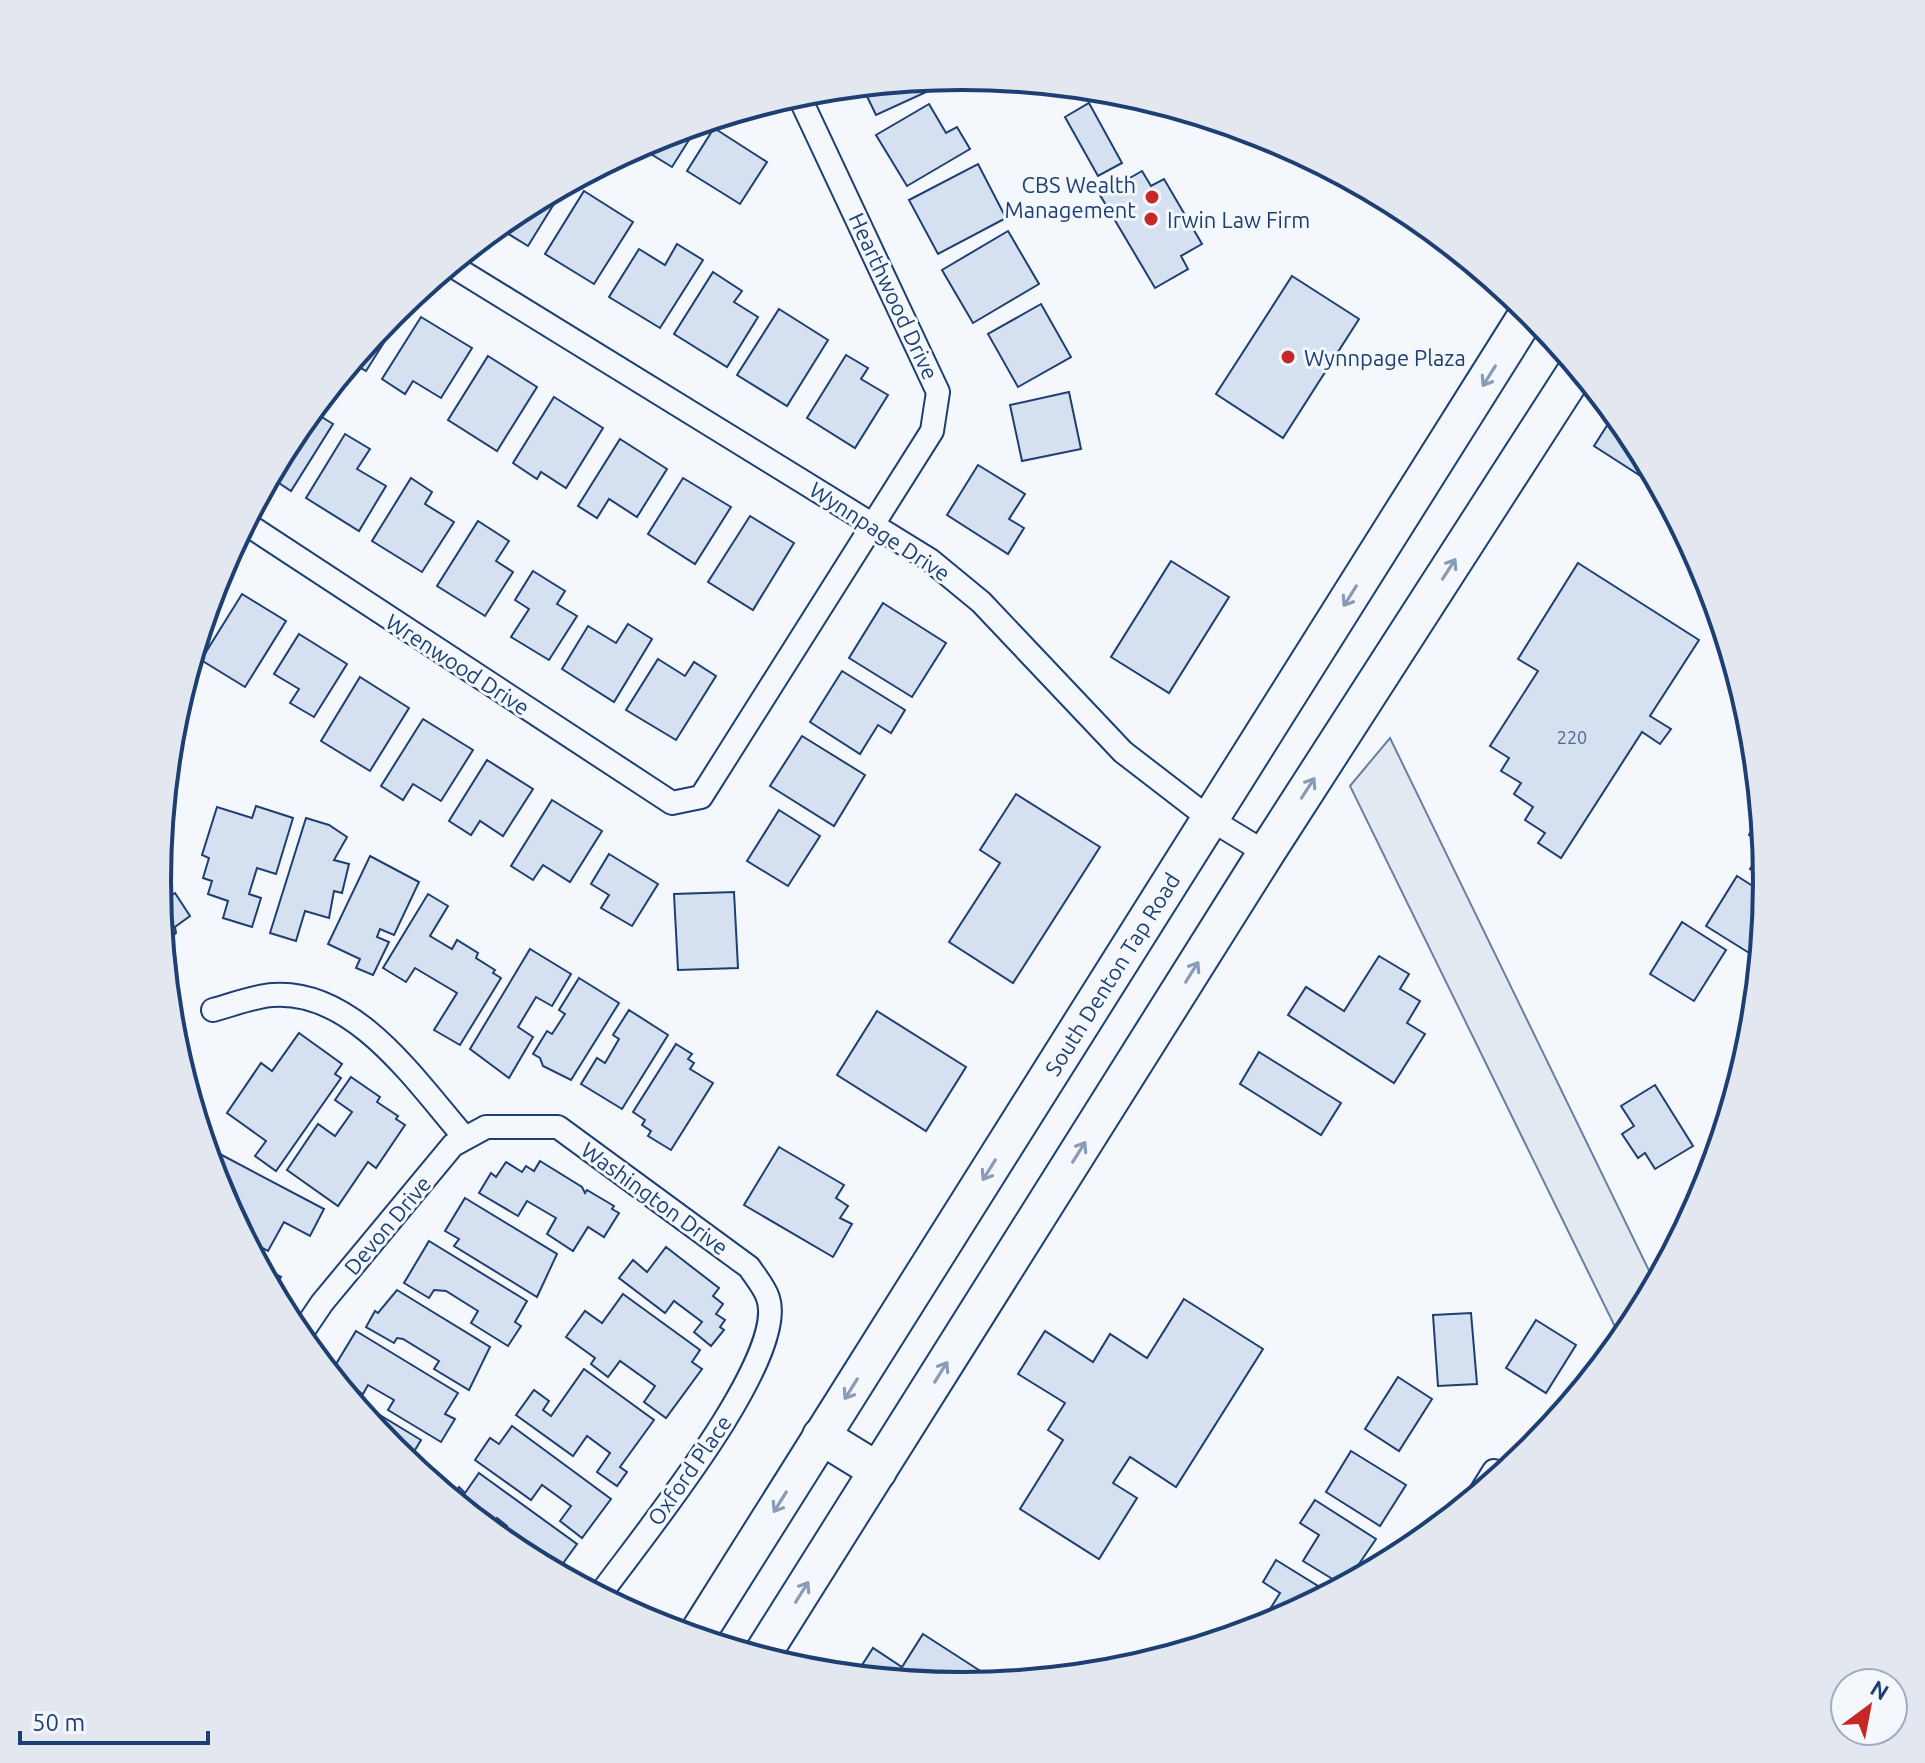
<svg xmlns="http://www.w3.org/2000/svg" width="1925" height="1763" viewBox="0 0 1925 1763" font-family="Ubuntu,sans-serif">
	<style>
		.green { fill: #e3e9f0; stroke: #687fa3; stroke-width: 2 }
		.building { fill: #d5e0f0; stroke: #1d3f73; stroke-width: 2 }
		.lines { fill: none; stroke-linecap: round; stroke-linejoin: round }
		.minor-casing { stroke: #1d3f73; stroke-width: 26 }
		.primary-casing { stroke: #1d3f73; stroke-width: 40 }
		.minor { stroke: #f4f7fb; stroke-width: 22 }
		.primary { stroke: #f4f7fb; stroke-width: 36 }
		.oneway { stroke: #889bb7 }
		.poi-dot { fill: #c62828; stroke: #f4f7fb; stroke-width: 3 }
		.labels { text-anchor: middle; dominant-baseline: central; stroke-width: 6; stroke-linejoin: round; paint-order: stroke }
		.number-label { font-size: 18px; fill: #4b6792 }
		.poi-label { font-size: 22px; fill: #1d3f73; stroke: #f4f7fb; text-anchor: start }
		.street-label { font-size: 22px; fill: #1d3f73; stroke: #f4f7fb }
		.rim { fill: none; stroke: #1d3f73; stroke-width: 4 }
	</style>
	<rect width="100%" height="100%" fill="#f4f7fb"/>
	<polygon class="green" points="1390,738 1656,1285 1622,1341 1350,786"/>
	<g class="building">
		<polygon points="931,79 935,88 876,115 862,86"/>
		<polygon points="1089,103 1122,163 1098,176 1065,117"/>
		<polygon points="929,104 946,133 957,127 970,149 907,186 876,135"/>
		<polygon points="699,124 672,167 638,146 655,137"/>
		<polygon points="714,128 767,162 740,204 687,171"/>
		<polygon points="978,164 1006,218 938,254 909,200"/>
		<polygon points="1142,171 1151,186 1164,179 1202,244 1181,256 1188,269 1155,288 1100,195"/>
		<polygon points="584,191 633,222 594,284 545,254"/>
		<polygon points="549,194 557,199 528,246 497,227 515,212"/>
		<polygon points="1008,231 1039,284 973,323 942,270"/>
		<polygon points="677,244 703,260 660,328 609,297 639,249 665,265"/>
		<polygon points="713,272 742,291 734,302 758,317 727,367 674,334"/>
		<polygon points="1292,276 1359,319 1283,438 1216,394"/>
		<polygon points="403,304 407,306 366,371 351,363"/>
		<polygon points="1041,304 1071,357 1018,387 988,334"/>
		<polygon points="779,309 828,340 787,406 737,375"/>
		<polygon points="421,317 472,348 441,398 413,381 405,394 382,379"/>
		<polygon points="846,355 868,368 861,379 888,395 855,448 807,418"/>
		<polygon points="488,356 537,387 497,451 448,420"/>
		<polygon points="1069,392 1081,449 1022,461 1010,405"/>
		<polygon points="554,397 603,428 566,488 541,472 537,479 513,463"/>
		<polygon points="312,411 333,424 291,491 270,477 293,434"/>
		<polygon points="1615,413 1632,434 1661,489 1594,446"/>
		<polygon points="345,434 370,449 357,469 386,486 359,531 306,498"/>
		<polygon points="620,439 667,469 637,517 609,499 597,518 578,506"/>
		<polygon points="978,465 1025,494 1009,519 1024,528 1008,554 947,515"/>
		<polygon points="411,478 432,492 425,504 454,522 422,572 372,541"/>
		<polygon points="683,478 731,507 695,564 648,534"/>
		<polygon points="750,516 794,543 753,610 708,582"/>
		<polygon points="478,521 509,541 496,561 513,572 485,616 437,586"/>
		<polygon points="1171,561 1229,597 1169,693 1111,657"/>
		<polygon points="1578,563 1699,640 1650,716 1671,729 1660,744 1642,732 1561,858 1538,843 1545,833 1525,820 1533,807 1514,794 1521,783 1501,771 1509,758 1490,746 1538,671 1518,659"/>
		<polygon points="533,571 565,591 557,604 577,616 549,660 511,637 529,609 515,600"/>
		<polygon points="242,594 286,621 245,687 201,660"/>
		<polygon points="883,603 946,643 912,697 849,658"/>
		<polygon points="628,624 652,639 614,702 562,669 588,626 616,643"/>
		<polygon points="299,634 347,664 314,717 290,703 299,689 274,674"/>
		<polygon points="658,659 685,676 694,662 716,676 676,740 626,710"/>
		<polygon points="842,671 905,710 891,733 878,725 860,754 810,722"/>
		<polygon points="360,677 409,708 370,771 321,741"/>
		<polygon points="423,719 473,750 441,801 413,784 403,800 381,786"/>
		<polygon points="802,736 865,775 834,826 770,786"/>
		<polygon points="487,760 533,789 503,836 480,821 471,835 449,821"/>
		<polygon points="1016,794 1100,847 1013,983 949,942 1000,863 980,850"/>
		<polygon points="552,800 602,831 570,882 543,865 533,880 511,866"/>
		<polygon points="256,806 293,818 276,874 257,868 249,894 261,898 252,927 223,918 228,901 208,894 212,881 203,878 209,858 202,855 217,807 252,818"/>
		<polygon points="779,810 820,836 788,886 747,861"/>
		<polygon points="1761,814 1764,844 1749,835"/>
		<polygon points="306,818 329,825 347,837 334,860 349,864 342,893 334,891 329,918 305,911 296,941 270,933"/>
		<polygon points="1765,847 1768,880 1750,869"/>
		<polygon points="609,854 658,884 632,926 601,908 609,895 591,884"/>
		<polygon points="370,856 419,882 394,935 380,929 377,937 389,942 373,975 356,968 360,959 328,944"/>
		<polygon points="1737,876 1767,895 1762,944 1754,956 1706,926"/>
		<polygon points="734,892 738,968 678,970 674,894"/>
		<polygon points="175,893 190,916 175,927 176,933 170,939 173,941 164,949 159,903"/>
		<polygon points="428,894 448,906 430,936 452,949 457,940 478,953 476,958 495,970 493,973 501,978 460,1045 434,1030 457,993 415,968 406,982 383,968"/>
		<polygon points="1682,922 1726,950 1694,1001 1650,974"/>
		<polygon points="530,949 571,974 552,1006 536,997 518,1027 533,1037 509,1078 470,1049"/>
		<polygon points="1379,956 1409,974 1400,989 1420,1001 1407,1023 1425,1034 1394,1083 1288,1015 1306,987 1344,1011"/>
		<polygon points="579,978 619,1003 571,1080 543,1066 540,1058 533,1054 547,1031 552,1034 565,1014 559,1010"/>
		<polygon points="629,1010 668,1035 622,1109 581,1084 597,1058 605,1063 619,1039 613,1035"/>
		<polygon points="877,1011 966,1067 926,1131 837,1075"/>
		<polygon points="299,1033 342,1064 335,1074 341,1078 276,1171 255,1156 266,1141 227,1113 261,1063 272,1071"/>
		<polygon points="676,1044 692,1054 688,1059 694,1063 690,1069 713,1083 671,1150 648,1136 651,1131 642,1125 645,1120 633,1112"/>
		<polygon points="1259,1052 1341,1103 1321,1135 1240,1084"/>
		<polygon points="351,1077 380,1097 377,1102 398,1116 396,1119 405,1125 376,1168 368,1162 338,1206 287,1170 318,1124 335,1136 352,1112 335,1100"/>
		<polygon points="1655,1085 1693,1146 1655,1169 1645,1153 1638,1158 1622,1134 1634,1126 1621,1106"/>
		<polygon points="1715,1138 1722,1141 1707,1190 1696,1209 1689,1207"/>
		<polygon points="779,1147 844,1185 836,1198 848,1206 840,1218 852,1224 833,1257 744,1205"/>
		<polygon points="218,1153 324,1209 310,1236 284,1222 268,1251 245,1239 224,1200 226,1195 218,1189 211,1166"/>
		<polygon points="540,1161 582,1187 585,1193 587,1190 614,1206 612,1209 619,1213 604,1237 588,1227 573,1251 547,1234 556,1218 527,1201 518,1216 479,1193 491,1173 496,1177 506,1162 522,1172 526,1166 534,1171"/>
		<polygon points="465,1198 557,1254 537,1297 454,1246 459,1239 445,1231"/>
		<polygon points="429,1241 527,1301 515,1322 521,1326 508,1346 471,1323 478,1311 446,1291 434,1290 429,1298 404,1283"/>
		<polygon points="666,1247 719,1288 713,1296 723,1304 716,1314 725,1320 720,1327 724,1330 711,1346 694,1332 702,1322 674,1301 665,1313 619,1278 633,1260 647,1272"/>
		<polygon points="259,1265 281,1277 273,1292"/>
		<polygon points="397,1290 490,1347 469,1390 434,1369 439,1361 403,1339 397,1338 394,1343 366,1327 375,1311 378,1313"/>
		<polygon points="623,1294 700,1350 692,1362 702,1369 666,1418 644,1402 655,1386 620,1361 608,1377 591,1364 595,1358 566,1337 585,1311 602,1323"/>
		<polygon points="1184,1299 1263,1349 1176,1487 1130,1457 1113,1483 1137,1498 1099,1559 1020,1509 1063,1440 1048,1430 1065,1403 1018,1374 1045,1331 1093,1362 1110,1334 1147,1358"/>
		<polygon points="1471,1313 1477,1384 1438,1386 1433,1315"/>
		<polygon points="1536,1320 1576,1345 1546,1393 1506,1368"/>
		<polygon points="356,1331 458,1393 445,1414 455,1419 441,1442 388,1410 394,1400 368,1385 363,1394 330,1374"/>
		<polygon points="584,1369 654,1420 620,1467 627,1472 617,1486 597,1472 610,1453 587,1436 573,1456 516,1415 534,1390 549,1401 543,1410 551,1416"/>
		<polygon points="1398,1377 1432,1399 1399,1451 1365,1429"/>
		<polygon points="347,1395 421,1440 409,1460 419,1466 416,1470 393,1451"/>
		<polygon points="1578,1395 1558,1420 1553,1412"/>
		<polygon points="512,1426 611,1499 582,1538 560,1521 571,1506 542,1485 531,1500 475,1460 490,1438 499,1444"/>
		<polygon points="1351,1451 1406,1485 1380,1526 1326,1492"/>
		<polygon points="479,1473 577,1544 556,1573 515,1551 498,1538 507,1526 497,1518 491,1531 451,1498 459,1487 465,1493"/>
		<polygon points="1315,1500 1376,1539 1344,1586 1303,1561 1319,1535 1300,1523"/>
		<polygon points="1276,1560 1331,1594 1269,1626 1262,1622 1280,1593 1263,1582"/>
		<polygon points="923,1634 999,1683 962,1687 855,1676 873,1648 902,1667"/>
	</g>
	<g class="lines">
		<defs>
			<g id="minor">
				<polyline points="451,265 930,560 981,602 1123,752 1210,819 1266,853"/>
				<polyline points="245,523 672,803 701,797 932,431 938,392 798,94"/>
				<path d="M 213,1010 C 232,1005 254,996 273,995 C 355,989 417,1083 465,1138"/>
				<path d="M 299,1337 L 322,1303 L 453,1145 L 486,1127 L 558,1127 L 749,1267 C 755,1276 765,1288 768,1298 C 789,1359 637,1543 599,1596"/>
				<polyline points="1479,1495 1494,1471"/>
			</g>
			<g id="primary">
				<polyline points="821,1436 878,1471"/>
				<polyline points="695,1638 1530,310"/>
				<polyline points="760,1658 1266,853 1578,368"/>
			</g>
		</defs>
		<use href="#minor" class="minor-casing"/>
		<use href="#primary" class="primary-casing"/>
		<use href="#minor" class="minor"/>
		<use href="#primary" class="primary"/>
	</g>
	<defs><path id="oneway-shaft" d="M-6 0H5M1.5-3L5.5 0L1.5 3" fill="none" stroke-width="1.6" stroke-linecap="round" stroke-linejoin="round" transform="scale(2)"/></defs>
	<g class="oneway">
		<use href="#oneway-shaft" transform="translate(1489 376) rotate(122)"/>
		<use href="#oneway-shaft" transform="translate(1449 569) rotate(-57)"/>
		<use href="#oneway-shaft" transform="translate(1350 596) rotate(122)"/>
		<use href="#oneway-shaft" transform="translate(1308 788) rotate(-57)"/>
		<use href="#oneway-shaft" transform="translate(1192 972) rotate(-58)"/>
		<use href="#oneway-shaft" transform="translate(1079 1152) rotate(-58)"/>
		<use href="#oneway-shaft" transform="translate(989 1170) rotate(122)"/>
		<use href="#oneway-shaft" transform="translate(941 1372) rotate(-58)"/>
		<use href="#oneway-shaft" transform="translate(851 1389) rotate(122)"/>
		<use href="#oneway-shaft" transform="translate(780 1502) rotate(122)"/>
		<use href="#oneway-shaft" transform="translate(802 1592) rotate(-58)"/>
	</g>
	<g class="poi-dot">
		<circle cx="1152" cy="197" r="8"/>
		<circle cx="1151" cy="219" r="8"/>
		<circle cx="1288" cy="357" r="8"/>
	</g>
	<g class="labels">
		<g class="number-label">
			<text x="1572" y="737">220</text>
		</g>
		<g class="poi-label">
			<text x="1136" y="184" text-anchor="end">CBS Wealth<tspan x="1136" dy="25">Management</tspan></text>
			<text x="1167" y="219">Irwin Law Firm</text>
			<text x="1304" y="357">Wynnpage Plaza</text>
		</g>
		<g class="street-label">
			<text transform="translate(894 296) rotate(65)">Hearthwood Drive</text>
			<text transform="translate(880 531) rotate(33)">Wynnpage Drive</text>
			<text transform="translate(458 664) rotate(33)">Wrenwood Drive</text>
			<text transform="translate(1112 974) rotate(-58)">South Denton Tap Road</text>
			<text transform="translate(655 1198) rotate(36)">Washington Drive</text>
			<text transform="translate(387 1225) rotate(-50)">Devon Drive</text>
			<text transform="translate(689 1470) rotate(-55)">Oxford Place</text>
		</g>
	</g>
	<path d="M0 0H1925V1763H0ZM171 881a791 791 0 1 1 1582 0a791 791 0 1 1-1582 0Z" fill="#e3e8f0" fill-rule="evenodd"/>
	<path class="rim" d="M171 881a791 791 0 1 1 1582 0a791 791 0 1 1-1582 0Z"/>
	<g transform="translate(1869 1707) rotate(32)"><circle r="38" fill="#f4f7fb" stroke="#9eadc5" stroke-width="2"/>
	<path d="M0-6L14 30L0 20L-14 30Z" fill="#c62828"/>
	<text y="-12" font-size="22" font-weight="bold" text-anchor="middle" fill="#1d3f73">N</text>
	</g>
	<path d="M20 1731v12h188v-12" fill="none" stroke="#1d3f73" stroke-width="4"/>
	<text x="32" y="1731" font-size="24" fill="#1d3f73" stroke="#f4f7fb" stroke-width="6" paint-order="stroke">50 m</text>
</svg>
